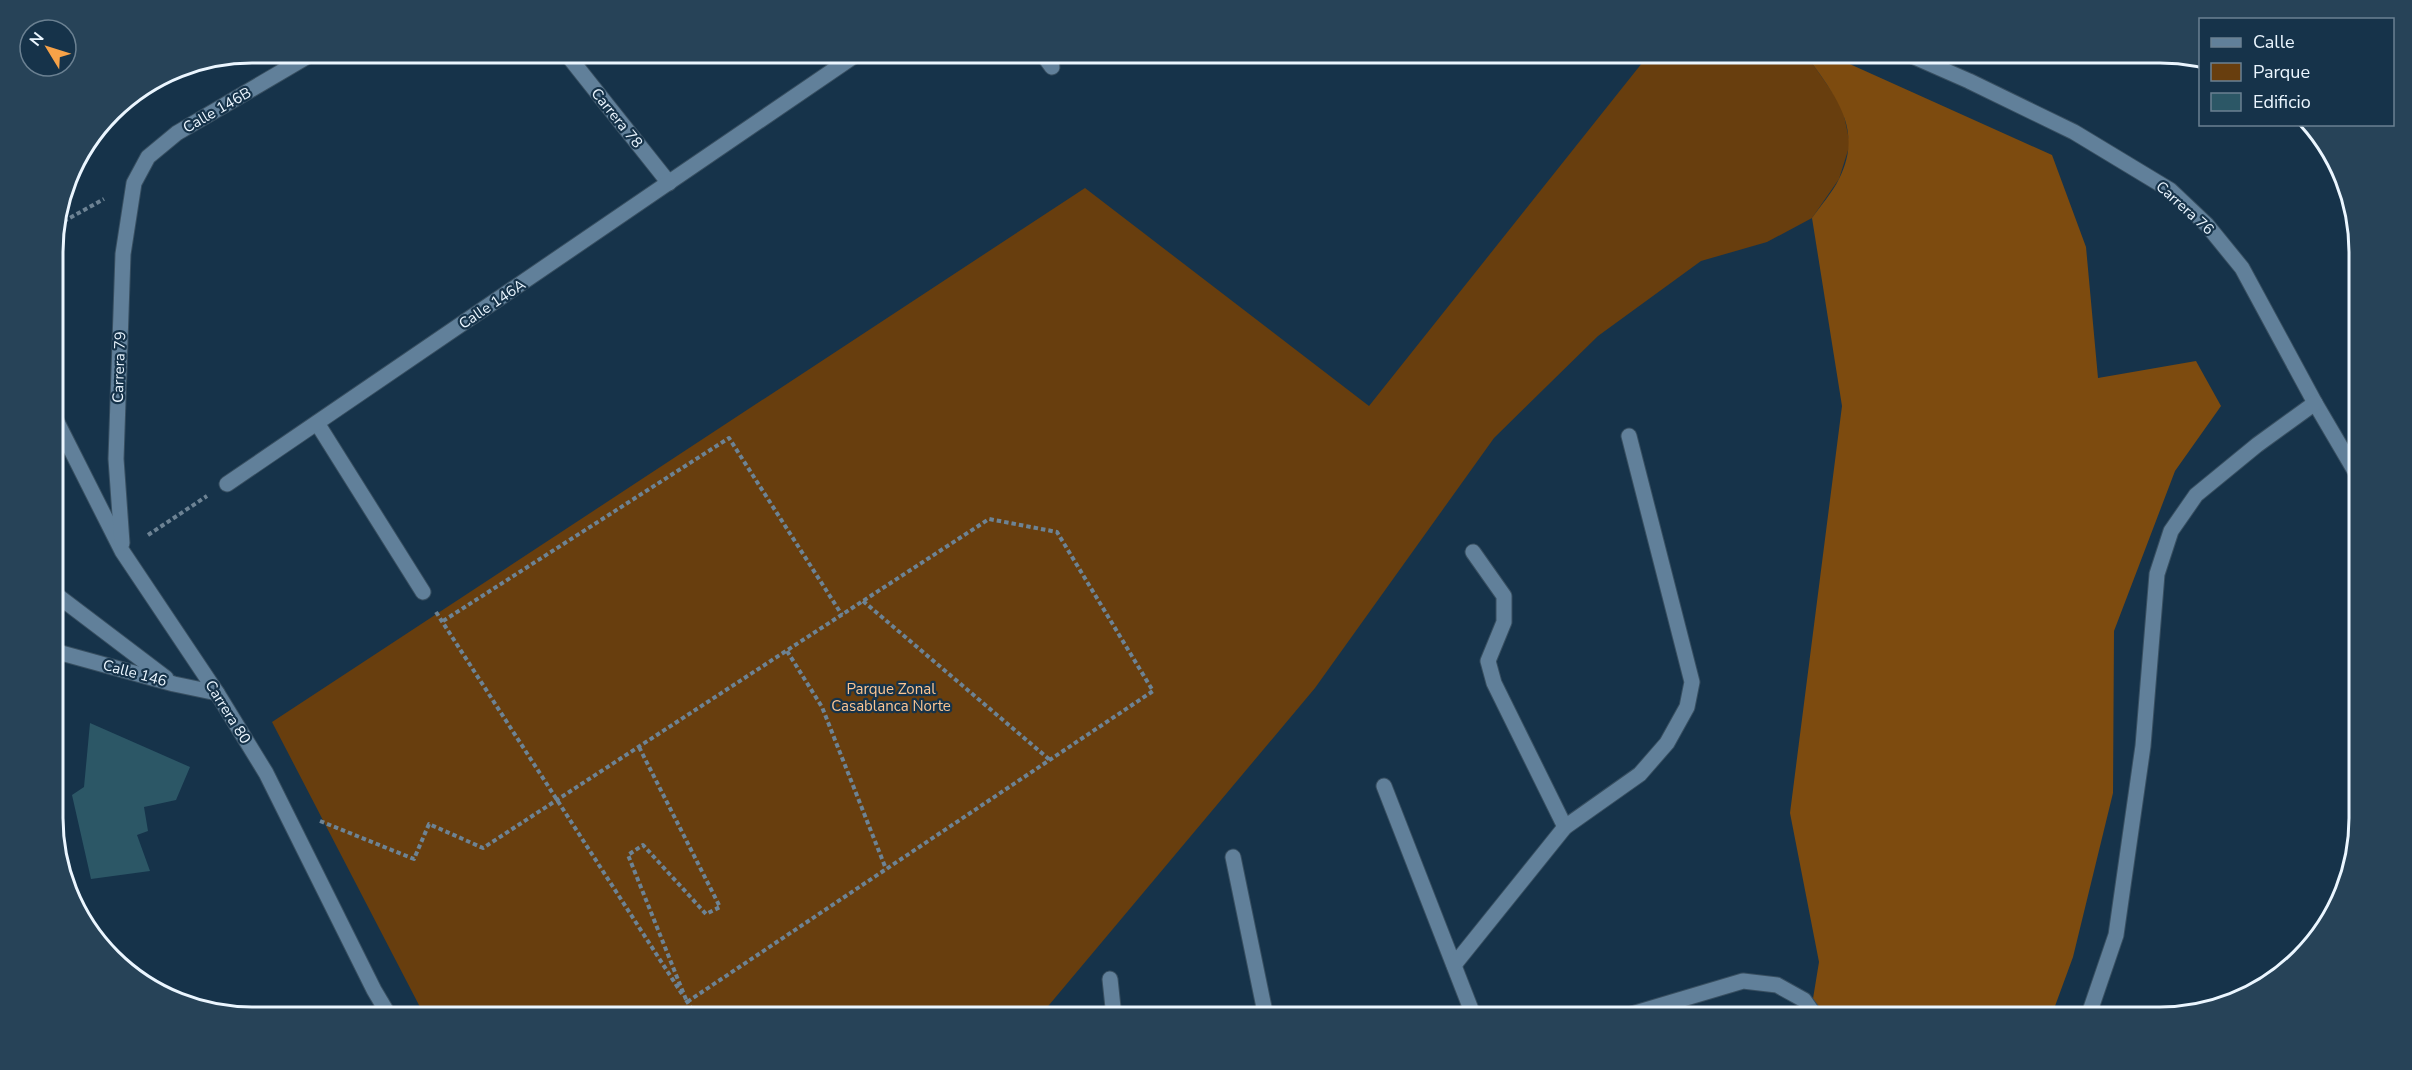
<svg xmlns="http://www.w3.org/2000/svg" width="2412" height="1070" viewBox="0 0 2412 1070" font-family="'Nunito Sans',sans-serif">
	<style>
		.green { fill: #683e0e }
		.forest { fill: #7d4b0f }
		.building { fill: #2c5766 }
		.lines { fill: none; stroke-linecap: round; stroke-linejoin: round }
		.minor-casing { stroke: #384f61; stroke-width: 17 }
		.path { stroke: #6d8394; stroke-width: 4; stroke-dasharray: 4.5 3; stroke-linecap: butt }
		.minor { stroke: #61809a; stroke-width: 15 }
		.labels { text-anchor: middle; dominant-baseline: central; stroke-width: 4.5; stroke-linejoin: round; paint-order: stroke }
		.street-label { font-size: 15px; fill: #ebf6ff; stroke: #16334a }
		.park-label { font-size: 15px; fill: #fcc592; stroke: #16334a }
		.rim { fill: none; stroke: #ebf6ff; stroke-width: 3 }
	</style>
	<rect width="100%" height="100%" fill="#16334a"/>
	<polygon class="green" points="1650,53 1805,53 1842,106 1850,144 1839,179 1812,218 1767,242 1701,261 1598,336 1494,438 1315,688 1039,1017 428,1017 420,1007 272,722 1085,188 1369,406"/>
	<path class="forest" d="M 1823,52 L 2052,155 L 2086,247 L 2098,378 L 2196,361 L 2221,406 L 2175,471 L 2114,631 L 2113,793 L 2073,957 L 2051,1017 L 1810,1017 L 1819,962 L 1790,813 L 1842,406 L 1812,218 C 1821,205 1832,193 1839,179 C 1865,127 1833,94 1805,53 Z"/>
	<polygon class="building" points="90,723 190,767 176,800 144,807 148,831 137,835 150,871 91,879 72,795 84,787"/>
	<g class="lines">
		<defs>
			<g id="minor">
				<polyline points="565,52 669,183"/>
				<polyline points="1041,52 1052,67"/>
				<polyline points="1903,52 1969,81 2074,132 2170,190 2207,225 2242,268 2315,403 2359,478"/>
				<polyline points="53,414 122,551 217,693 266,773 374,990 390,1017"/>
				<polyline points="317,423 423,592"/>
				<polyline points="227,484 860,52"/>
				<polyline points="122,543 116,459 123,254 134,183 148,157 177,133 315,52"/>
				<polyline points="1473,552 1504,596 1504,622 1488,661 1494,683 1565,827"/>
				<polyline points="54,593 166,678"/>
				<polyline points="54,651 174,684 217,693"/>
				<polyline points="1384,786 1474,1017"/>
				<polyline points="1233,857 1266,1017"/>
				<polyline points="1454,965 1565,827 1640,774 1667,743 1687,707 1692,682 1629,436"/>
				<polyline points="1110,979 1114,1017"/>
				<polyline points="1622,1017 1743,981 1777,985 1804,1000 1816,1017"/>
				<polyline points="2088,1017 2116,935 2143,746 2157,574 2171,531 2196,495 2257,445 2315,403"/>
			</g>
		</defs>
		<use href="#minor" class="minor-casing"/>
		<g class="path">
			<polyline points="57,225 104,199"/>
			<polyline points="148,535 207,496"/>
			<polyline points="863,601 1050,760"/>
			<polyline points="436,612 682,994"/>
			<polyline points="443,621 729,438 842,615"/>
			<polyline points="787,651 822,707 886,869"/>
			<polyline points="320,821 414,859 429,824 483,848 989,519 1057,532 1153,691 687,1002 628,855 643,845 706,914 720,907 639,747"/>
			<polyline points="686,1000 697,1017"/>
		</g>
		<use href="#minor" class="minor"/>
	</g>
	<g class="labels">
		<g class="street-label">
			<text transform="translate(217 110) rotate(-30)">Calle 146B</text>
			<text transform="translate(617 118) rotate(51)">Carrera 78</text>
			<text transform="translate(2185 208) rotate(42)">Carrera 76</text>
			<text transform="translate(492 304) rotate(-34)">Calle 146A</text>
			<text transform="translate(119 367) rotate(-88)">Carrera 79</text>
			<text transform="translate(135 673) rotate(15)">Calle 146</text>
			<text transform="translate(228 712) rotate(58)">Carrera 80</text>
		</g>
		<g class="park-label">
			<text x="891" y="689">Parque Zonal<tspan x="891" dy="17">Casablanca Norte</tspan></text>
		</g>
	</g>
	<path d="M0 0H2412V1070H0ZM252 63H2160A189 189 0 0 1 2349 252V818A189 189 0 0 1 2160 1007H252A189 189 0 0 1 63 818V252A189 189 0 0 1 252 63Z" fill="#274358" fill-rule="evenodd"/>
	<path class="rim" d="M252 63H2160A189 189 0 0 1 2349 252V818A189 189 0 0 1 2160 1007H252A189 189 0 0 1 63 818V252A189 189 0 0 1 252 63Z"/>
	<rect x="2199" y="18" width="195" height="108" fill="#16334a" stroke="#6b8192" stroke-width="1.5"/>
	<rect x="2211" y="38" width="30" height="9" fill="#61809a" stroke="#6b8192" stroke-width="1.5"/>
	<text x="2253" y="48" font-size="18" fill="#ebf6ff">Calle</text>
	<rect x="2211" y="63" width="30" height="18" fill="#683e0e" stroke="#6b8192" stroke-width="1.5"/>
	<text x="2253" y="78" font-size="18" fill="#ebf6ff">Parque</text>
	<rect x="2211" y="93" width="30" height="18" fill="#2c5766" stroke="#6b8192" stroke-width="1.5"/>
	<text x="2253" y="108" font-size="18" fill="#ebf6ff">Edificio</text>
	<g transform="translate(48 48) rotate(308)"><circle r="28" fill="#16334a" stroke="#6b8192" stroke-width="1.5"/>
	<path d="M0-4.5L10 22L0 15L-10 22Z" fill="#f7a248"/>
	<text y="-9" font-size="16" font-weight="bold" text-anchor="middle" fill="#ebf6ff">N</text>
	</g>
</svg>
